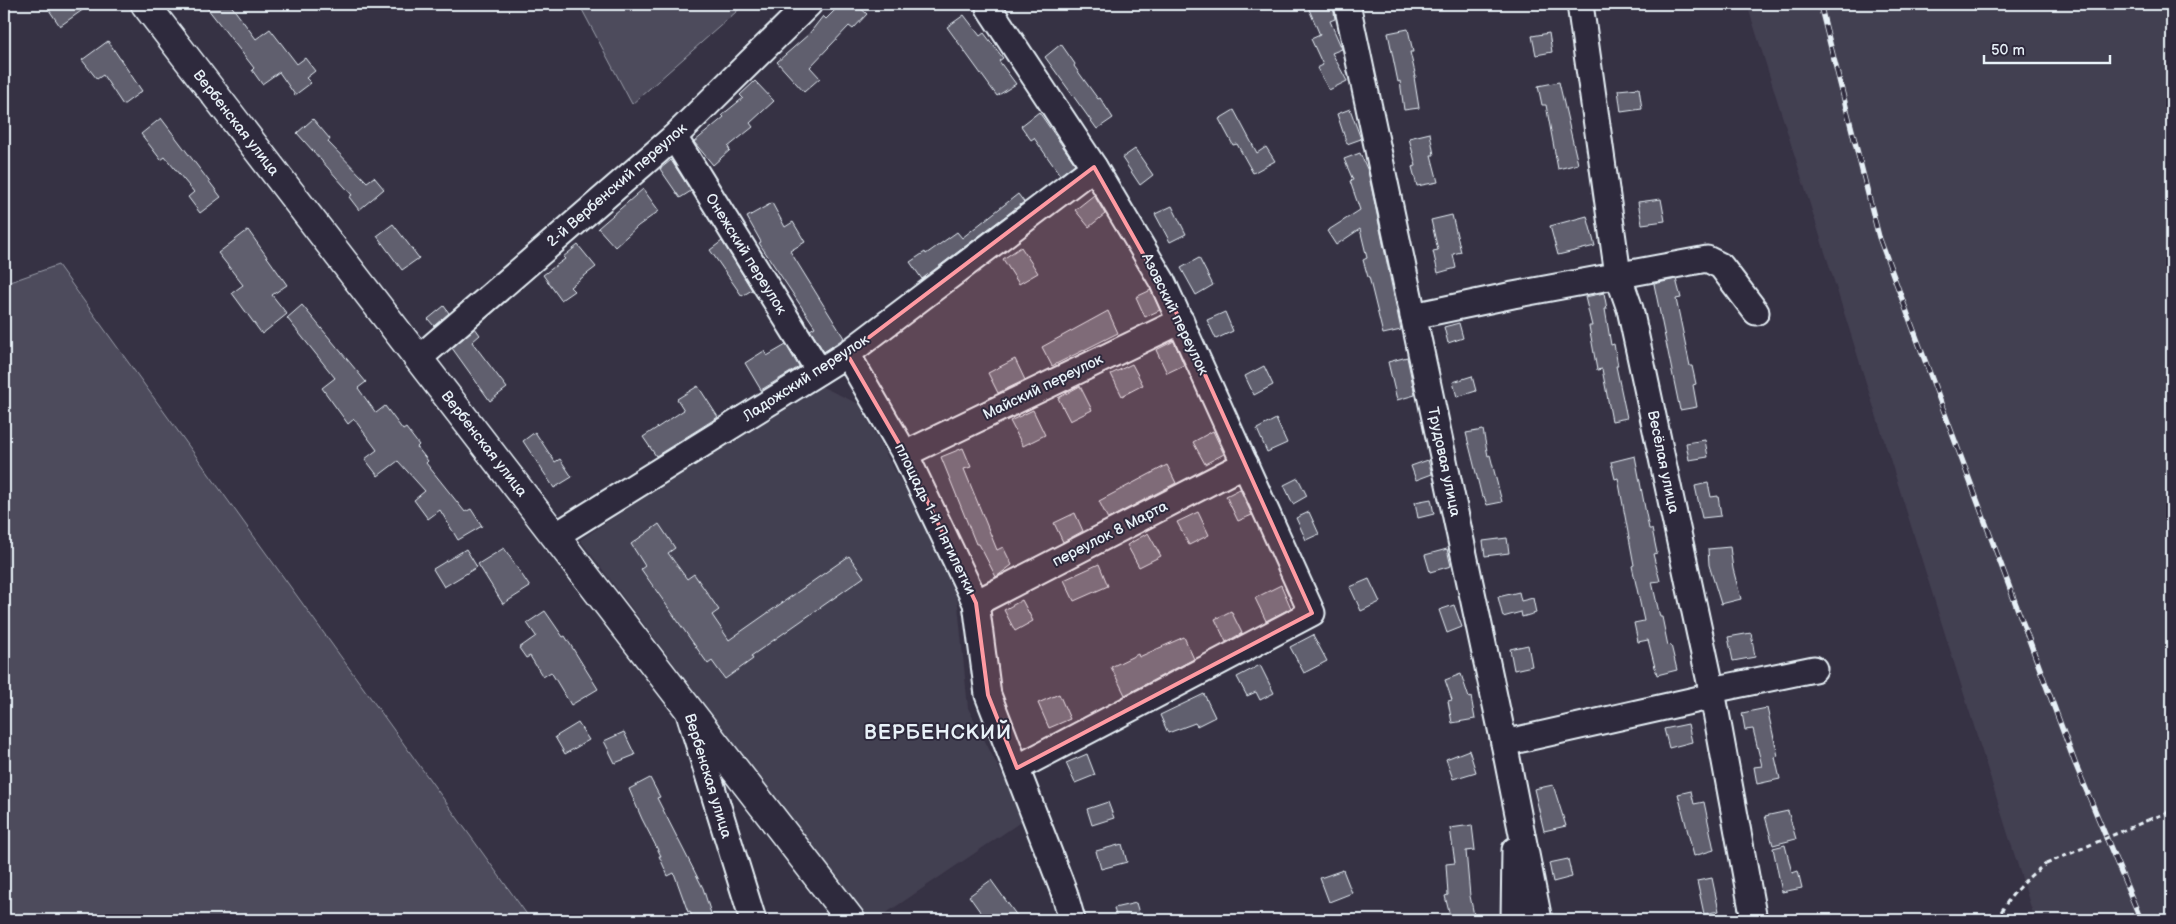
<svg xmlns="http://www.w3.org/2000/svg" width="2176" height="924" viewBox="0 0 2176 924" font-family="'Balsamiq Sans',sans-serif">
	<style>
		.built { fill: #433f51 }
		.green { fill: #4d4b5c; stroke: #9a9eaa }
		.building { fill: #605e6e; stroke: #e8f1f8 }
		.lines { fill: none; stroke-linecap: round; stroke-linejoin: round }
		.minor-casing { stroke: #e8f1f8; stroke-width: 29 }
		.major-casing { stroke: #e8f1f8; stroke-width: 31 }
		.path { stroke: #e8f1f8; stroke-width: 3; stroke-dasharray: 5 4; stroke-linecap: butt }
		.minor { stroke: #2f2a3d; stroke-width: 25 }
		.major { stroke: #2f2a3d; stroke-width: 28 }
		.rail-casing { stroke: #e8f1f8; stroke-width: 5.5 }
		.rail { stroke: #2f2a3d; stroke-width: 4; stroke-dasharray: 11; stroke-linecap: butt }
		.path-bridge { stroke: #e8f1f8; stroke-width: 3; stroke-dasharray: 5 4; stroke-linecap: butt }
		.marked { fill: #ff9aa2; fill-opacity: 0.2; stroke: #ff9aa2; stroke-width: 4; stroke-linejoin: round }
		.labels { text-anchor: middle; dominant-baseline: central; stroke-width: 4; stroke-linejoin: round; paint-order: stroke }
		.street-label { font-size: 15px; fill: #e8f1f8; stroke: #2f2a3d }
		.district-label { font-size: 20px; font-weight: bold; letter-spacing: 1px; fill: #e8f1f8; stroke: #2f2a3d }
	</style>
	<rect width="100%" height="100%" fill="#363244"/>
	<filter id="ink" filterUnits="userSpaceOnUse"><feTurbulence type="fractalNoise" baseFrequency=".02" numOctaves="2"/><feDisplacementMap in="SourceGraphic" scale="10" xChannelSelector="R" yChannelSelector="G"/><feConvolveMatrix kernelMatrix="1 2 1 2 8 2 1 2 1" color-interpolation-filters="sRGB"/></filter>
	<g filter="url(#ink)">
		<g class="built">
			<polygon points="1747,4 2172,4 2172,920 2035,920"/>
			<polygon points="814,383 859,404 956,584 968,708 1025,819 876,920 868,920 580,540"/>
		</g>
		<g class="green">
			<polygon points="579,4 745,4 632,104"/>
			<polygon points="58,265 531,920 4,920 4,284"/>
		</g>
		<g class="building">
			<polygon points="58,4 91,4 60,26 49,10"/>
			<polygon points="204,4 230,4 256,39 270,29 297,64 305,58 315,71 306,78 311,83 295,95 279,72 262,84 252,70 254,68"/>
			<polygon points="841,4 856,4 867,14 853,29 849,26 810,67 820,78 804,92 777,62 809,34 823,16 826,19"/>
			<polygon points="1316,4 1330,4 1334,12 1335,19 1330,21 1342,49 1332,53 1347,81 1329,90 1317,68 1323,65 1311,39 1320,35 1308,7"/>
			<polygon points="964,15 980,36 984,33 1003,58 999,61 1016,84 997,96 947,27"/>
			<polygon points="1408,29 1413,52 1410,52 1416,77 1414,77 1419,108 1404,110 1400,81 1398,82 1388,33"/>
			<polygon points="1549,33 1552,52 1536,55 1532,36"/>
			<polygon points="108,41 142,91 123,105 103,75 97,79 82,60"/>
			<polygon points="1061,44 1075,64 1074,66 1098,99 1100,98 1113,118 1097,129 1045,57"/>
			<polygon points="755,81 774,101 750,123 753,127 728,147 730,150 713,165 694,142 724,117 722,115 743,98 740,95"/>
			<polygon points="1559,82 1578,164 1558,169 1546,105 1542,105 1538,86"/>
			<polygon points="1639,88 1642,109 1621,112 1618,90"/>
			<polygon points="1350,109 1361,139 1347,144 1337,114"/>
			<polygon points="1234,110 1257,153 1266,147 1275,161 1253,173 1237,144 1233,145 1219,119"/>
			<polygon points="1039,112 1075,164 1060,175 1034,138 1031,140 1021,126"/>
			<polygon points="161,118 221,197 200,213 188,197 194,192 165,157 161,160 141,134"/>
			<polygon points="313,119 330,139 328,142 367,182 374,177 384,189 359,210 349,197 352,195 297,133"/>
			<polygon points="1430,133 1434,155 1431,155 1438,182 1417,186 1412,167 1416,166 1409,138"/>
			<polygon points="1135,149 1153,175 1140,185 1122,158"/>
			<polygon points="1360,153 1368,171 1401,330 1383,334 1369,277 1368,277 1363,260 1367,258 1360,229 1336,245 1327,231 1360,210 1350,181 1353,180 1344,159"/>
			<polygon points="671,160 691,191 680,198 660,169"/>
			<polygon points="643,189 659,211 638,226 615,247 598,228"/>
			<polygon points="1018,194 1024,202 922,279 910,262 925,252 926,254 957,232 962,238"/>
			<polygon points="1094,195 1105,214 1089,227 1075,210"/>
			<polygon points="1661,199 1665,221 1642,224 1638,202"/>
			<polygon points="772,203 785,227 793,222 805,242 790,251 844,338 824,352 810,330 815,327 759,243 761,242 747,217"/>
			<polygon points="1172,206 1186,234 1170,242 1155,214"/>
			<polygon points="1452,215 1461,252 1453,254 1456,268 1438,273 1433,251 1438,250 1431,220"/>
			<polygon points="1587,216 1595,246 1558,255 1550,226"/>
			<polygon points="393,224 419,258 402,270 377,236"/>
			<polygon points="248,230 287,285 272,295 287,314 262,334 232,293 243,285 218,253"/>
			<polygon points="722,241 752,290 742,296 710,250"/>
			<polygon points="578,245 596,267 570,287 574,291 561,300 543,275 565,259 563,257"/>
			<polygon points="1021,247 1038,273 1019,284 1003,259"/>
			<polygon points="1199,258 1213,285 1196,295 1181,268"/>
			<polygon points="1676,279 1681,298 1676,299 1690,366 1692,366 1696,384 1693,385 1697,407 1680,410 1654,284"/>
			<polygon points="1151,290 1160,310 1145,317 1136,297"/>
			<polygon points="1604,293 1607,309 1605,309 1611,345 1614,344 1618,366 1616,366 1627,418 1612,421 1602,369 1597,370 1589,326 1592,326 1585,297"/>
			<polygon points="302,305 366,382 358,388 376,413 385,406 403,430 406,428 419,445 417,447 428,461 426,463 465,512 471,509 482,526 458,540 440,510 428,519 414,500 425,491 398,461 378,476 365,459 377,450 354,419 348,424 322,388 335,378 287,318"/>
			<polygon points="444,306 449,313 434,326 428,319"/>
			<polygon points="1108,311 1118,333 1052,366 1042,347"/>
			<polygon points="1225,312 1233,331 1216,339 1207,320"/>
			<polygon points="1459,323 1463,338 1448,343 1444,327"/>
			<polygon points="475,328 480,335 472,342 507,388 490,401 452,348"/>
			<polygon points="1174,341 1184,365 1167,373 1156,350"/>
			<polygon points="786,345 799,367 761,390 745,363 764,351 767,356"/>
			<polygon points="1407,357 1415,395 1397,400 1388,362"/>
			<polygon points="1015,359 1025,380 998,393 988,373"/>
			<polygon points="1132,364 1143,385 1122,396 1111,374"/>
			<polygon points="1264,366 1273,385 1254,395 1245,376"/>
			<polygon points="1472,376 1476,391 1457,397 1453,382"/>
			<polygon points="698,386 718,417 656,456 643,437 684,410 677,399"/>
			<polygon points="1080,386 1092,410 1070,421 1058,398"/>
			<polygon points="1033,410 1045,435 1023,446 1010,421"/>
			<polygon points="1276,419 1287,443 1267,452 1257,429"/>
			<polygon points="1483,430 1488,456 1490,455 1502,502 1487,505 1484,496 1482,497 1466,433"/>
			<polygon points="1213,431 1224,454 1205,464 1193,442"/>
			<polygon points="535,432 555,462 560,459 572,477 554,488 523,441"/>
			<polygon points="1705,440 1708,457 1689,460 1686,443"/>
			<polygon points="963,448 971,467 964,469 997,550 1003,547 1012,565 996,577 979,544 976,544 941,457"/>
			<polygon points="1635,456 1649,529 1652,529 1657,553 1653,554 1660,581 1652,582 1660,617 1662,617 1668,646 1671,645 1677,670 1657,675 1648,640 1638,642 1634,623 1644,621 1632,566 1634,565 1618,478 1615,479 1611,462"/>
			<polygon points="1428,460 1432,474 1416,480 1411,466"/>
			<polygon points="1167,465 1176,483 1108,519 1099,501"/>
			<polygon points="1298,478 1307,496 1293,504 1284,485"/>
			<polygon points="1708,483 1711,497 1718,496 1721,516 1702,518 1695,486"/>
			<polygon points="1240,489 1252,515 1238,521 1226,496"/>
			<polygon points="1431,499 1434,514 1418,518 1415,502"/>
			<polygon points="1198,512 1209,535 1189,545 1177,522"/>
			<polygon points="1309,512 1319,534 1306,540 1296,518"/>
			<polygon points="1075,513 1083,531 1063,542 1054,523"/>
			<polygon points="659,524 675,548 668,553 687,579 694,574 719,610 712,615 729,640 849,556 864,577 751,656 753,659 725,679 712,661 708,664 641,569 645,566 631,544"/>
			<polygon points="1148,533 1161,556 1139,567 1127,545"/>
			<polygon points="1507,538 1509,553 1485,556 1483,541"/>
			<polygon points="1730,547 1733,569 1741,599 1721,604 1709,565 1708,549"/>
			<polygon points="504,548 530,587 503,604 478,564"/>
			<polygon points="466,549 477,567 444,587 433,569"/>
			<polygon points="1447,549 1451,566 1430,572 1425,555"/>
			<polygon points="1099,564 1108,586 1074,601 1064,580"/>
			<polygon points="1369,579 1380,602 1361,611 1350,587"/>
			<polygon points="1281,585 1291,608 1266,621 1255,598"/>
			<polygon points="1519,592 1521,601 1533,598 1536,613 1522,617 1521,612 1503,617 1498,597"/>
			<polygon points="1022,600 1033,621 1015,631 1004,610"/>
			<polygon points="1454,605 1462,627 1447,633 1439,610"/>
			<polygon points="545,611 563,637 565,636 598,689 571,705 551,672 543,677 530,656 526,658 519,648 536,636 527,623"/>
			<polygon points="1231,611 1242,633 1226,642 1215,619"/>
			<polygon points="1751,633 1755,657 1733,661 1728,637"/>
			<polygon points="1313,635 1327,661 1304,673 1290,647"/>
			<polygon points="1184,637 1194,659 1125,695 1111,667 1138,654 1139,657"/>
			<polygon points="1528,645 1532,666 1514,670 1510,649"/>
			<polygon points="1260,665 1274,693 1260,700 1256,692 1247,696 1237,677"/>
			<polygon points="1461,674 1469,698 1471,697 1475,719 1452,723 1448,701 1452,700 1445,680"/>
			<polygon points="1059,694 1070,719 1049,728 1038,703"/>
			<polygon points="1204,694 1215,717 1197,726 1195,723 1168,733 1160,715"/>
			<polygon points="1767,708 1778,756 1775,757 1780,779 1757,784 1754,767 1762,766 1753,729 1745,730 1742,713"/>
			<polygon points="578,723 589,740 565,754 555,737"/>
			<polygon points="1688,724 1692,742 1669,748 1664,729"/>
			<polygon points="624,732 635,755 615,763 604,741"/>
			<polygon points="1469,750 1476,772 1453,779 1446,759"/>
			<polygon points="1087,754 1095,775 1075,783 1066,763"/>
			<polygon points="650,778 660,797 657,798 703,888 713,920 693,920 690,911 688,912 674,873 668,876 659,856 661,856 642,819 629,789"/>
			<polygon points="1553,785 1566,826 1544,831 1534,789"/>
			<polygon points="1691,791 1694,804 1704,802 1714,850 1694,856 1678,794"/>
			<polygon points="1108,802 1114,818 1092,825 1087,809"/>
			<polygon points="1788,811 1796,839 1773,845 1765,816"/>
			<polygon points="1472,825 1475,850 1466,851 1470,896 1474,915 1451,920 1445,896 1448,895 1446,864 1455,863 1450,828"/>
			<polygon points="1122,844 1127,862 1101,869 1096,851"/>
			<polygon points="1785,845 1792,873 1798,871 1802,888 1782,892 1773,848"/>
			<polygon points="1568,859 1572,877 1553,882 1549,863"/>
			<polygon points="1343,870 1352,893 1329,902 1320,878"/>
			<polygon points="1712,878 1719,911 1704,914 1697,881"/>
			<polygon points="991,880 1020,920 986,920 969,896"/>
			<polygon points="1136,903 1141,920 1117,920 1114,908"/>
		</g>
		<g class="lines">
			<defs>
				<g id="minor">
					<polyline points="993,4 989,8 1094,167 1162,281 1312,613 1017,768"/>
					<polyline points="1347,4 1504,743 1539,920"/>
					<polyline points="1580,4 1618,275 1630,309 1713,696 1754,920"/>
					<polyline points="674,137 819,371"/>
					<polyline points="1413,316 1513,295 1707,259 1721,266 1756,312"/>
					<polyline points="847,354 905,454 976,603 988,695 1064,892 1072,920"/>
					<polyline points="418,359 674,137 809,4"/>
					<polyline points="905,454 1181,321"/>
					<polyline points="555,536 847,354 1094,167"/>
					<polyline points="976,603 1245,464"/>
					<polyline points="1712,690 1814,669"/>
					<polyline points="689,713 753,920"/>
					<polyline points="1504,743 1713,696"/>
					<polyline points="1514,920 1515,850"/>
				</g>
				<polyline id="major" points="145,4 851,920"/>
			</defs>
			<use href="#minor" class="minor-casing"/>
			<use href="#major" class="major-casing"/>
			<g class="path">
				<polyline points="2148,820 2172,811"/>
				<path d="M 1997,920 C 2008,897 2025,878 2046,864"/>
			</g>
			<use href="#minor" class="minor"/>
			<use href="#major" class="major"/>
			<defs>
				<polyline id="rail" points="1820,4 1879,237 2075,763 2141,920"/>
			</defs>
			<use href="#rail" class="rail-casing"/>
			<use href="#rail" class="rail"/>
			<polyline class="path-bridge" points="2046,864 2148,820"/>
		</g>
	</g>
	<path class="marked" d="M 1094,167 L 1181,321 L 1312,613 L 1017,768 L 988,695 L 976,603 L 905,454 L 847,354 Z"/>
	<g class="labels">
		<g class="street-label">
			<text transform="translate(236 123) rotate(52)">Вербенская улица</text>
			<text transform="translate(617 185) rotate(-41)">2-й Вербенский переулок</text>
			<text transform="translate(746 254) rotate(58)">Онежский переулок</text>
			<text transform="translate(1175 314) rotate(64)">Азовский переулок</text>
			<text transform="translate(806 378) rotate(-33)">Ладожский переулок</text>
			<text transform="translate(1043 387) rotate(-26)">Майский переулок</text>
			<text transform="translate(484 444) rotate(52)">Вербенская улица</text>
			<text transform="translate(1444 462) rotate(78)">Трудовая улица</text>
			<text transform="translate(1663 462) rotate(78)">Весёлая улица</text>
			<text transform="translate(935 519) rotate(64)">площадь 1-й Пятилетки</text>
			<text transform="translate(1110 534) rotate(-27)">переулок 8 Марта</text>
			<text transform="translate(708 776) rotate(73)">Вербенская улица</text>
		</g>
		<g class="district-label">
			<text x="938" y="733">ВЕРБЕНСКИЙ</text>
		</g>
	</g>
	<rect width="2176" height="924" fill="none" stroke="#2f2a3d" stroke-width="20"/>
	<rect x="10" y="10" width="2156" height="904" fill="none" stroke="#e8f1f8" stroke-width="2" filter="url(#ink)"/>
	<path d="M1984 55v8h126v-8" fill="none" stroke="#e8f1f8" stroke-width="2.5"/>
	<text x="1991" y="55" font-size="15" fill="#e8f1f8" stroke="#2f2a3d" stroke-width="4" paint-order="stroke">50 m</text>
</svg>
